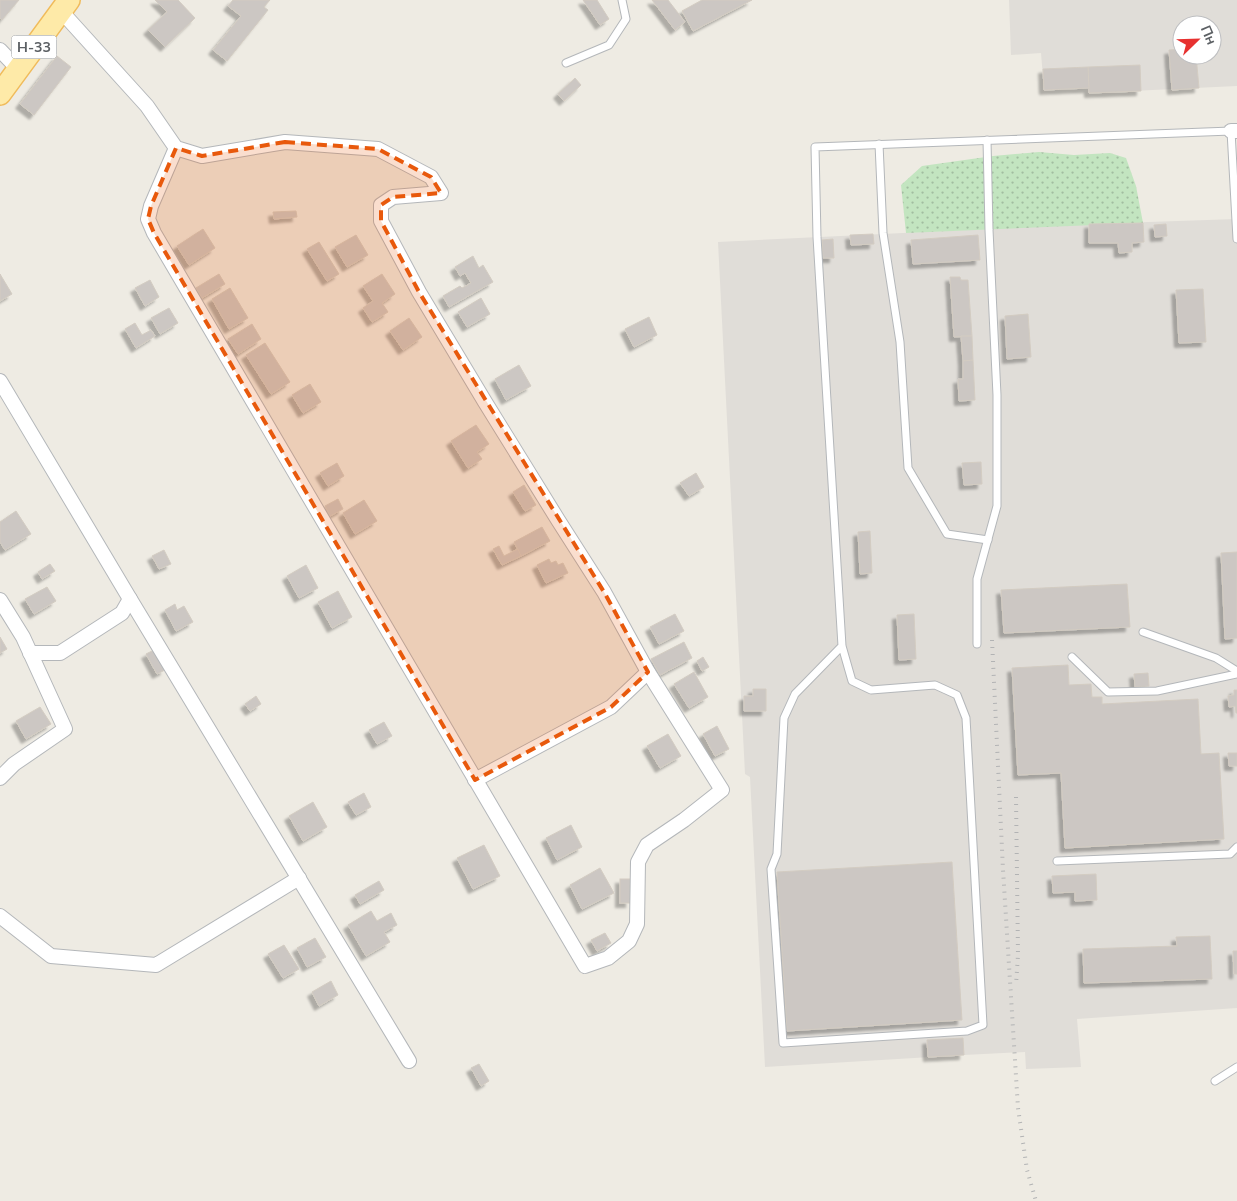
<svg xmlns="http://www.w3.org/2000/svg" width="1237" height="1201" viewBox="0 0 1237 1201" font-family="Mulish,sans-serif">
	<style>
		.industrial { fill: #e0ddd8; fill-rule: evenodd }
		.green { fill: url(#green-dots) }
		.building { fill: #ccc7c3; stroke: #d3ccc2; filter: url(#shadow) }
		.lines { fill: none; stroke-linecap: round; stroke-linejoin: round }
		.service-casing { stroke: #b4b7ba; stroke-width: 9 }
		.minor-casing { stroke: #b4b7ba; stroke-width: 16 }
		.primary-casing { stroke: #f0bb5b; stroke-width: 24 }
		.service { stroke: #fff; stroke-width: 7 }
		.minor { stroke: #fff; stroke-width: 14 }
		.primary { stroke: #feeaa8; stroke-width: 21 }
		.rail { stroke: #b2b3b4; stroke-width: 4; stroke-dasharray: 1 6; stroke-linecap: butt }
		.marked { fill: #e8590c; fill-opacity: 0.2; stroke: #e8590c; stroke-width: 4; stroke-dasharray: 10 6; stroke-linejoin: round }
		.labels { text-anchor: middle; dominant-baseline: central; stroke-width: 5; stroke-linejoin: round; paint-order: stroke }
		.shield { fill: #fff; stroke: #8d9092; stroke-width: 1 }
		.shield-label { font-size: 14px; font-weight: bold; fill: #5c6064 }
	</style>
	<defs>
		<pattern id="green-dots" width="8" height="8" patternUnits="userSpaceOnUse" patternTransform="scale(1.25)"><rect width="8" height="8" fill="#c3e5c0"/><path d="M2 2h.1M6 6h.1" fill="none" stroke="#a2bda0" stroke-width="1.8" stroke-linecap="round"/></pattern>
		<filter id="shadow"><feDropShadow dx="-4.5" dy="4.5" stdDeviation="1" flood-color="#0004"/></filter>
	</defs>
	<rect width="100%" height="100%" fill="#eeebe3"/>
	<g class="industrial">
		<path d="M 1009,0 L 1237,0 L 1237,86 L 1089,93 L 1089,89 L 1044,90 L 1041,53 L 1011,55 ZM 1182,25 L 1212,25 L 1212,55 L 1182,55 Z"/>
		<polygon points="1237,219 1237,1008 1077,1019 1081,1067 1026,1069 1025,1052 964,1055 765,1067 750,777 745,774 718,242 1089,224"/>
	</g>
	<polygon class="green" points="1039,152 1074,155 1110,153 1126,158 1136,186 1143,223 906,233 901,185 922,166 993,156"/>
	<g class="building">
		<polygon points="0,0 19,0 2,20 0,18"/>
		<polygon points="155,0 178,0 195,18 165,47 148,30 167,12"/>
		<polygon points="233,0 270,0 264,7 268,10 227,61 213,50 241,16 228,6"/>
		<polygon points="583,0 597,0 609,19 600,25"/>
		<polygon points="652,0 668,0 685,22 675,30"/>
		<polygon points="702,0 752,0 693,31 682,11"/>
		<polygon points="1182,49 1182,55 1196,55 1199,88 1172,90 1169,50"/>
		<polygon points="57,56 71,67 34,115 20,104"/>
		<polygon points="1140,65 1141,91 1089,93 1088,67"/>
		<polygon points="1088,67 1089,88 1044,90 1043,69"/>
		<polygon points="575,78 581,85 564,101 558,94"/>
		<polygon points="296,211 297,217 274,219 273,212"/>
		<polygon points="1143,223 1144,242 1132,243 1132,252 1119,253 1118,243 1089,243 1089,224"/>
		<polygon points="1166,224 1167,236 1155,237 1154,225"/>
		<polygon points="203,229 215,248 189,265 177,246"/>
		<polygon points="873,234 874,244 851,245 850,235"/>
		<polygon points="356,235 368,255 347,267 335,247"/>
		<polygon points="978,235 980,260 913,264 911,240"/>
		<polygon points="833,239 834,258 823,258 822,240"/>
		<polygon points="319,242 339,274 327,281 307,249"/>
		<polygon points="473,256 479,268 483,265 493,282 449,307 443,296 460,286 462,288 471,283 465,273 460,276 455,267"/>
		<polygon points="0,274 12,294 0,301"/>
		<polygon points="219,274 225,284 202,298 196,288"/>
		<polygon points="382,274 395,294 382,303 388,312 372,322 363,308 373,301 363,286"/>
		<polygon points="950,277 960,277 961,280 968,280 972,336 954,337"/>
		<polygon points="150,280 159,297 145,306 135,288"/>
		<polygon points="230,288 248,318 229,329 212,299"/>
		<polygon points="1203,289 1206,342 1179,343 1176,290"/>
		<polygon points="481,298 490,314 467,327 458,312"/>
		<polygon points="169,308 178,323 160,334 151,318"/>
		<polygon points="1028,314 1031,357 1007,359 1005,316"/>
		<polygon points="649,317 657,335 634,347 625,329"/>
		<polygon points="409,318 422,337 403,350 390,331"/>
		<polygon points="135,323 142,335 151,330 155,336 136,348 125,329"/>
		<polygon points="252,324 261,339 238,354 228,339"/>
		<polygon points="961,336 972,336 973,360 963,361"/>
		<polygon points="265,343 290,382 271,394 246,355"/>
		<polygon points="973,360 975,400 959,401 958,379 963,379 963,361"/>
		<polygon points="519,365 531,386 506,400 495,379"/>
		<polygon points="310,384 321,402 303,413 292,395"/>
		<polygon points="476,425 489,444 477,452 482,459 468,468 451,441"/>
		<polygon points="981,462 982,484 964,485 962,463"/>
		<polygon points="337,463 344,476 328,486 320,473"/>
		<polygon points="696,473 704,487 689,496 680,483"/>
		<polygon points="524,485 536,505 525,511 513,492"/>
		<polygon points="338,499 343,509 330,516 325,506"/>
		<polygon points="364,500 377,521 355,534 343,513"/>
		<polygon points="16,511 31,534 5,550 0,542 0,522"/>
		<polygon points="542,527 550,541 521,556 514,542"/>
		<polygon points="870,531 872,573 860,574 858,532"/>
		<polygon points="499,546 504,556 518,549 521,556 502,565 493,549"/>
		<polygon points="164,550 171,564 159,569 152,556"/>
		<polygon points="1237,552 1237,638 1225,639 1221,553"/>
		<polygon points="549,559 551,563 556,561 558,565 563,563 568,573 546,583 537,565"/>
		<polygon points="50,564 55,571 42,579 38,572"/>
		<polygon points="306,565 318,588 299,598 287,576"/>
		<polygon points="1127,584 1130,627 1004,633 1001,590"/>
		<polygon points="47,587 56,601 34,614 25,599"/>
		<polygon points="338,591 352,617 332,628 318,602"/>
		<polygon points="175,604 177,610 184,606 193,622 176,631 165,610"/>
		<polygon points="675,614 684,631 659,644 650,627"/>
		<polygon points="914,614 916,659 899,660 897,615"/>
		<polygon points="0,637 7,649 0,653"/>
		<polygon points="684,642 692,658 660,675 651,659"/>
		<polygon points="154,650 165,670 157,674 146,654"/>
		<polygon points="703,657 709,667 702,671 697,661"/>
		<polygon points="1068,665 1069,685 1091,684 1092,697 1102,697 1102,704 1198,699 1201,754 1219,753 1224,839 1065,848 1061,773 1018,775 1012,668"/>
		<polygon points="694,672 708,697 689,708 674,684"/>
		<polygon points="1148,673 1149,686 1135,687 1134,674"/>
		<polygon points="753,689 766,689 766,711 744,711 744,696 753,696"/>
		<polygon points="1234,690 1237,690 1237,713 1236,713 1235,706 1229,707 1228,696 1234,695"/>
		<polygon points="256,696 261,704 250,711 245,704"/>
		<polygon points="40,707 51,724 26,739 16,721"/>
		<polygon points="384,722 392,736 377,744 369,730"/>
		<polygon points="717,726 729,749 715,756 703,734"/>
		<polygon points="668,734 681,756 660,768 647,746"/>
		<polygon points="1228,753 1237,753 1237,766 1229,766"/>
		<polygon points="364,793 371,807 356,815 348,802"/>
		<polygon points="313,802 327,827 303,841 289,816"/>
		<polygon points="571,825 582,847 557,860 546,838"/>
		<polygon points="484,845 500,876 473,889 457,858"/>
		<polygon points="952,862 962,1020 787,1031 777,872"/>
		<polygon points="600,868 614,893 582,909 570,885"/>
		<polygon points="1096,874 1097,900 1075,901 1075,892 1053,893 1052,876"/>
		<rect x="620" y="879" width="10" height="24"/>
		<polygon points="379,881 384,890 360,904 355,895"/>
		<polygon points="371,911 377,921 391,913 397,925 384,932 390,942 366,956 348,925"/>
		<polygon points="605,933 611,943 597,951 591,940"/>
		<polygon points="1210,936 1212,979 1084,983 1083,949 1177,946 1176,937"/>
		<polygon points="315,938 326,957 307,967 297,948"/>
		<polygon points="284,945 299,969 283,978 268,954"/>
		<polygon points="1233,951 1237,951 1237,974 1234,974"/>
		<polygon points="331,981 338,995 319,1006 312,992"/>
		<polygon points="963,1038 964,1055 928,1057 927,1040"/>
		<polygon points="479,1064 489,1081 481,1086 471,1068"/>
	</g>
	<g class="lines">
		<defs>
			<g id="service">
				<polyline points="566,63 609,45 626,19 622,0"/>
				<polyline points="879,144 883,233 900,342 908,468 947,534 988,540"/>
				<polyline points="1143,632 1216,658 1237,671"/>
				<polyline points="977,644 977,579 997,506 997,395 989,230 987,140"/>
				<polyline points="842,646 795,694 784,718 777,854 771,869 783,1043 967,1031 983,1025 966,718 957,695 935,685 871,690 852,681 842,646 817,237 815,147 1231,131 1237,239"/>
				<polyline points="1072,657 1108,692 1157,691 1237,674"/>
				<polyline points="1057,861 1230,854 1237,847"/>
				<polyline points="1215,1081 1237,1067"/>
			</g>
			<g id="minor">
				<polyline points="61,11 147,106 176,148 151,206 148,219 154,233 585,966 608,958 629,941 637,924 638,862 647,845 684,820 722,790 648,672 604,592 558,520 485,402 419,292 381,221 381,205 393,197 441,193 431,177 378,149 285,142 202,156 176,148"/>
				<polyline points="0,50 18,69"/>
				<polyline points="1231,131 1237,131"/>
				<polyline points="0,381 130,599 409,1061"/>
				<polyline points="0,600 23,637 65,729 14,764 0,778"/>
				<polyline points="30,653 60,653 122,613 130,599"/>
				<polyline points="475,780 611,707 648,672"/>
				<polyline points="0,916 51,956 156,965 299,878"/>
			</g>
			<polyline id="primary" points="0,94 69,0"/>
		</defs>
		<use href="#service" class="service-casing"/>
		<use href="#minor" class="minor-casing"/>
		<use href="#primary" class="primary-casing"/>
		<use href="#service" class="service"/>
		<use href="#minor" class="minor"/>
		<use href="#primary" class="primary"/>
		<g class="rail">
			<polyline points="992,640 1003,870 1018,1108 1027,1170 1036,1201"/>
			<polyline points="1016,797 1018,955 1016,985"/>
		</g>
	</g>
	<path class="marked" d="M 285,142 L 378,149 L 431,177 L 441,193 L 393,197 L 381,205 L 381,221 L 419,292 L 604,592 L 648,672 L 611,707 L 475,780 L 154,233 L 148,219 L 151,206 L 176,148 L 202,156 Z"/>
	<g class="labels">
		<rect class="shield" x="11.5" y="35.5" width="45" height="23" rx="4"/>
		<g class="shield-label">
			<text x="34" y="47">Н-33</text>
		</g>
	</g>
	<g transform="translate(1197 40) rotate(67)"><circle r="24" fill="#ffffff" stroke="#bebfc1"/>
	<path d="M0-4L9 19L0 12L-9 19Z" fill="#e73130"/>
	<text y="-8" font-size="14" font-weight="bold" text-anchor="middle" fill="#5c6064">Пн</text>
	</g>
</svg>
